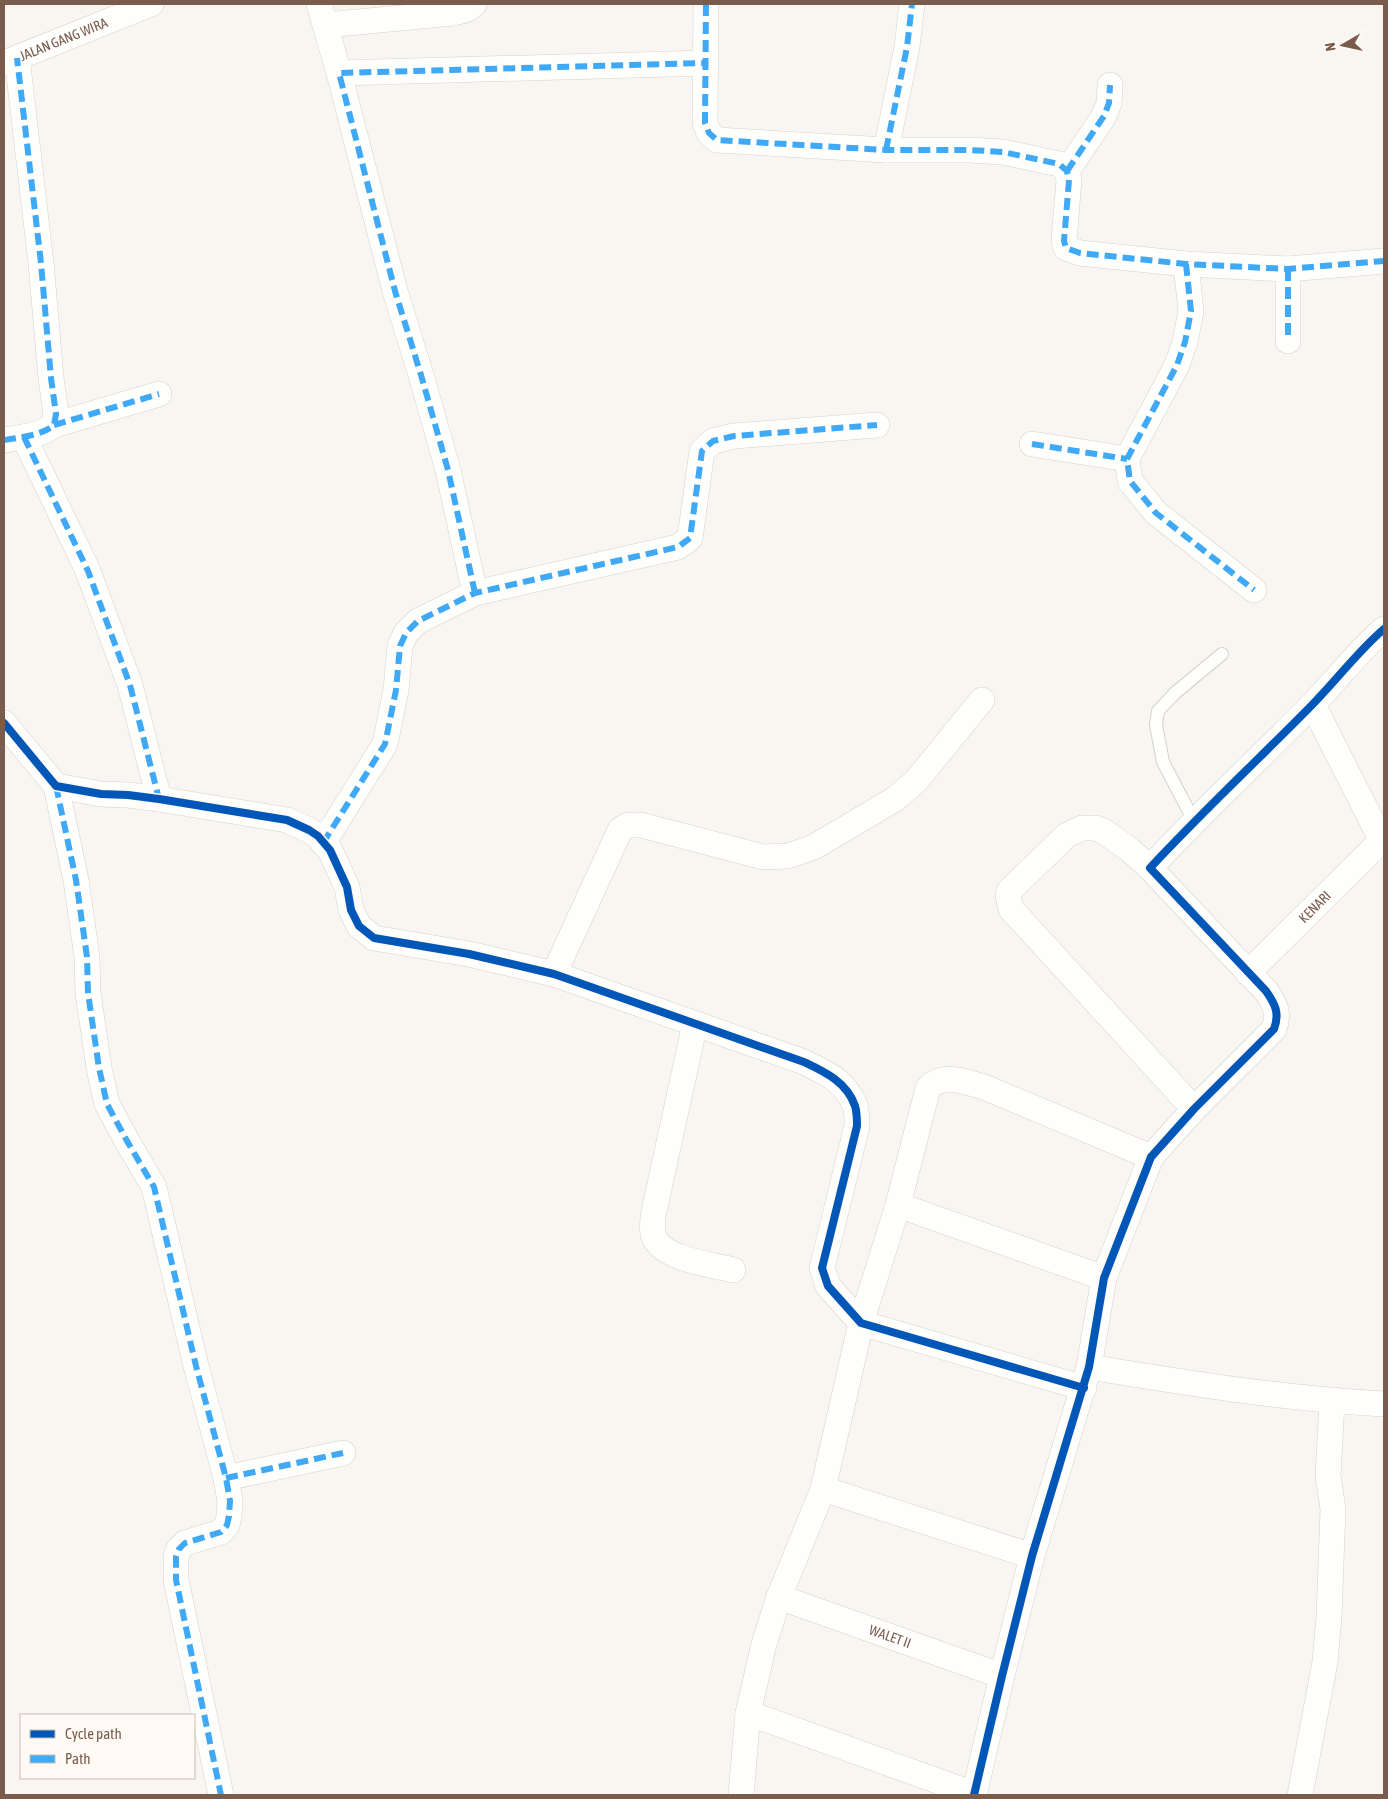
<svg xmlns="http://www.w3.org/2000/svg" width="1388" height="1799" viewBox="0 0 1388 1799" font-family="'Asap Condensed',sans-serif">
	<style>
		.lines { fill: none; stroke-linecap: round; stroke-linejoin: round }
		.service-casing { stroke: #d7d1cb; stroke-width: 14 }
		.minor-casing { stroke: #d7d1cb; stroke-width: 26 }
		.service { stroke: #fefefd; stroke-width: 12 }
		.minor { stroke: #fefefd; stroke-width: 25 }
		.quiet { stroke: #3fa9f5; stroke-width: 6; stroke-dasharray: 12 6; stroke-linecap: butt }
		.cycleway-casing { stroke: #fffaf3; stroke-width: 11 }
		.cycleway { stroke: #0057b8; stroke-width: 8 }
		.labels { text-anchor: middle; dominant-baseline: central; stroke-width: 4; stroke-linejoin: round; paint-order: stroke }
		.street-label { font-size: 14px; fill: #7a5c4d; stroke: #fffaf3 }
	</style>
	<rect width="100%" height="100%" fill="#f9f5f0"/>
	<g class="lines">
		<defs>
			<polyline id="service" points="1194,821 1163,762 1156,725 1158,711 1175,693 1222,654"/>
			<g id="minor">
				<polyline points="319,4 339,73 395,291 421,375 448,470 475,593"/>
				<polyline points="706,4 705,123 709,133 717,140 886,150 970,150 1003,152 1059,164 1067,171 1069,180 1064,241 1066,248 1080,253 1186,264 1288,269 1384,261"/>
				<path d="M 326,25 L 453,13 C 461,11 469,10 474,4"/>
				<path id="s1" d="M 4,63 L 151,4"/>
				<polyline points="339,73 706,63"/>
				<polyline points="886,150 907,47 912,4"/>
				<polyline points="1067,171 1104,116 1109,103 1110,85"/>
				<polyline points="1186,264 1191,311 1185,342 1177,365 1127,459 1130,481 1156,513 1254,590"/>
				<polyline points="1288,269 1288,341"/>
				<polyline points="54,425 159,394"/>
				<polyline points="24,437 88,571 130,685 159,799"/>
				<path d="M 4,440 C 18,438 43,435 54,425 L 56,414 L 51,378 L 41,263 L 17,58"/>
				<polyline points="1032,444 1127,459"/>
				<polyline points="1313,705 1384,845"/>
				<path d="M 4,723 L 56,786 L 101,794 L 128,795 L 159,799 L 287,820 L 309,830 L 318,836 L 330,850 L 347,887 L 351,910 L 359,926 L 374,938 L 469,954 L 554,974 L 804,1062 C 825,1072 847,1082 855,1106 C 857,1112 857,1119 857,1126 L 822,1268 L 828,1286 L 861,1323 L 1084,1388"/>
				<polyline points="56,786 76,880 87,957 88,993 99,1068 107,1104 127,1141 154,1187 196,1366 226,1478 230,1501 229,1516 227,1525 221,1532 185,1543 179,1549 176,1557 176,1580 221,1795"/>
				<polyline points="323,843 385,744 396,690 400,646 406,633 418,621 475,593 678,547 690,538 702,451 713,441 734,436 877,425"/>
				<polyline points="1150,868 1130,850 1105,832 1096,828 1082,828 1067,835 1009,891 1008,896 1011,909 1194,1109"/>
				<path id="s2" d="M 1248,973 L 1381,841"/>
				<polyline points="554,974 620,830 628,825 641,825 763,857 788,856 814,847 895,799 916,781 982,700"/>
				<path d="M 695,1024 L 653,1216 C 653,1223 651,1232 655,1239 C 665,1259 712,1265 733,1270"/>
				<polyline points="898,1205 1104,1278"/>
				<path d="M 1089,1367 C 1187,1383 1285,1399 1384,1404"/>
				<polyline points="226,1478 343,1453"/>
				<polyline points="823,1489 1032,1556"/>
				<path id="s3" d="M 779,1597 L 1002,1676"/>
				<polyline points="748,1713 974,1794"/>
				<path d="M 741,1795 L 748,1713 L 764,1644 L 779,1597 L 823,1489 L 861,1323 L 898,1205 L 928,1088 C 944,1072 965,1082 984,1087 L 1151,1157"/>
				<path d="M 974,1795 L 1002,1676 L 1032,1556 L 1089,1367 L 1104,1278 L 1151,1157 L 1194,1109 L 1274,1029 C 1280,1013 1275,1004 1266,991 L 1150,868 C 1202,812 1258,760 1311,706 C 1336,681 1357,652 1384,629"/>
				<polyline points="1300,1795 1325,1662 1329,1617 1333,1509 1328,1476 1332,1402"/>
			</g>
		</defs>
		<use href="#service" class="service-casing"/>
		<use href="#minor" class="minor-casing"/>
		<use href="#service" class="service"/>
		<use href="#minor" class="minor"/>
		<g class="quiet">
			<polyline points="706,4 705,123 709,133 717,140 886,150 970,150 1003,152 1059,164 1067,171 1069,180 1064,241 1066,248 1080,253 1186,264 1288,269 1384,261"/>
			<polyline points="886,150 907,47 912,4"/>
			<polyline points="1067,171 1104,116 1109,103 1110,85"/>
			<polyline points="1186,264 1191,311 1185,342 1177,365 1127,459 1130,481 1156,513 1254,590"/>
			<polyline points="1288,269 1288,341"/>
			<polyline points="54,425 159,394"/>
			<polyline points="24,437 88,571 130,685 159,799"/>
			<path d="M 4,440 C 18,438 43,435 54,425 L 56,414 L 51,378 L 41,263 L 17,58"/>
			<polyline points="1032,444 1127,459"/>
			<polyline points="475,593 448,470 421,375 395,291 339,73 706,63"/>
			<polyline points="56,786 76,880 87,957 88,993 99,1068 107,1104 127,1141 154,1187 196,1366 226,1478 230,1501 229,1516 227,1525 221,1532 185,1543 179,1549 176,1557 176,1580 221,1795"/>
			<polyline points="323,843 385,744 396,690 400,646 406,633 418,621 475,593 678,547 690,538 702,451 713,441 734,436 877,425"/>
			<polyline points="226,1478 343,1453"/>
		</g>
		<defs>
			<g id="cycleway">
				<path d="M 4,723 L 56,786 L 101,794 L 128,795 L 159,799 L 287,820 L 309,830 L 318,836 L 330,850 L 347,887 L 351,910 L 359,926 L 374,938 L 469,954 L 554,974 L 804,1062 C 825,1072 847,1082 855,1106 C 857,1112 857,1119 857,1126 L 822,1268 L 828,1286 L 861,1323 L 1084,1388"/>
				<path d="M 974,1795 L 1002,1676 L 1032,1556 L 1089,1367 L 1104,1278 L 1151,1157 L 1194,1109 L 1274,1029 C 1280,1013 1275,1004 1266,991 L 1150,868 C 1202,812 1258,760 1311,706 C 1336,681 1357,652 1384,629"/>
			</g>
		</defs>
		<use href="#cycleway" class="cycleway-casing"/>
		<use href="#cycleway" class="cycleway"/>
	</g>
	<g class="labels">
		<g class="street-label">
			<text stroke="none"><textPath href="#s1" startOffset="64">JALAN GANG WIRA</textPath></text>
			<text stroke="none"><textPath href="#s2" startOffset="94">KENARI</textPath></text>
			<text stroke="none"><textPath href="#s3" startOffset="118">WALET II</textPath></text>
		</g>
	</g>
	<rect width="1388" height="1799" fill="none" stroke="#7a5c4d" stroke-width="10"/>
	<rect x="20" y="1714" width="175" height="65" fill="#fffaf3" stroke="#cabbb1"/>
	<rect x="30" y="1730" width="25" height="8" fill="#0057b8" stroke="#cabbb1"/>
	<text x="65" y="1739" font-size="15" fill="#7a5c4d">Cycle path</text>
	<rect x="30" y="1755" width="25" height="8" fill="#3fa9f5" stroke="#cabbb1"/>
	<text x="65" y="1764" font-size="15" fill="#7a5c4d">Path</text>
	<g transform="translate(1343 45) rotate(261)" stroke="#fffaf3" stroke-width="4" paint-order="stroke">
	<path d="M0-4L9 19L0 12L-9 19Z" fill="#7a5c4d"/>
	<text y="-8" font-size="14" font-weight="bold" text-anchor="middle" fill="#7a5c4d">N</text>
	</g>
</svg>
